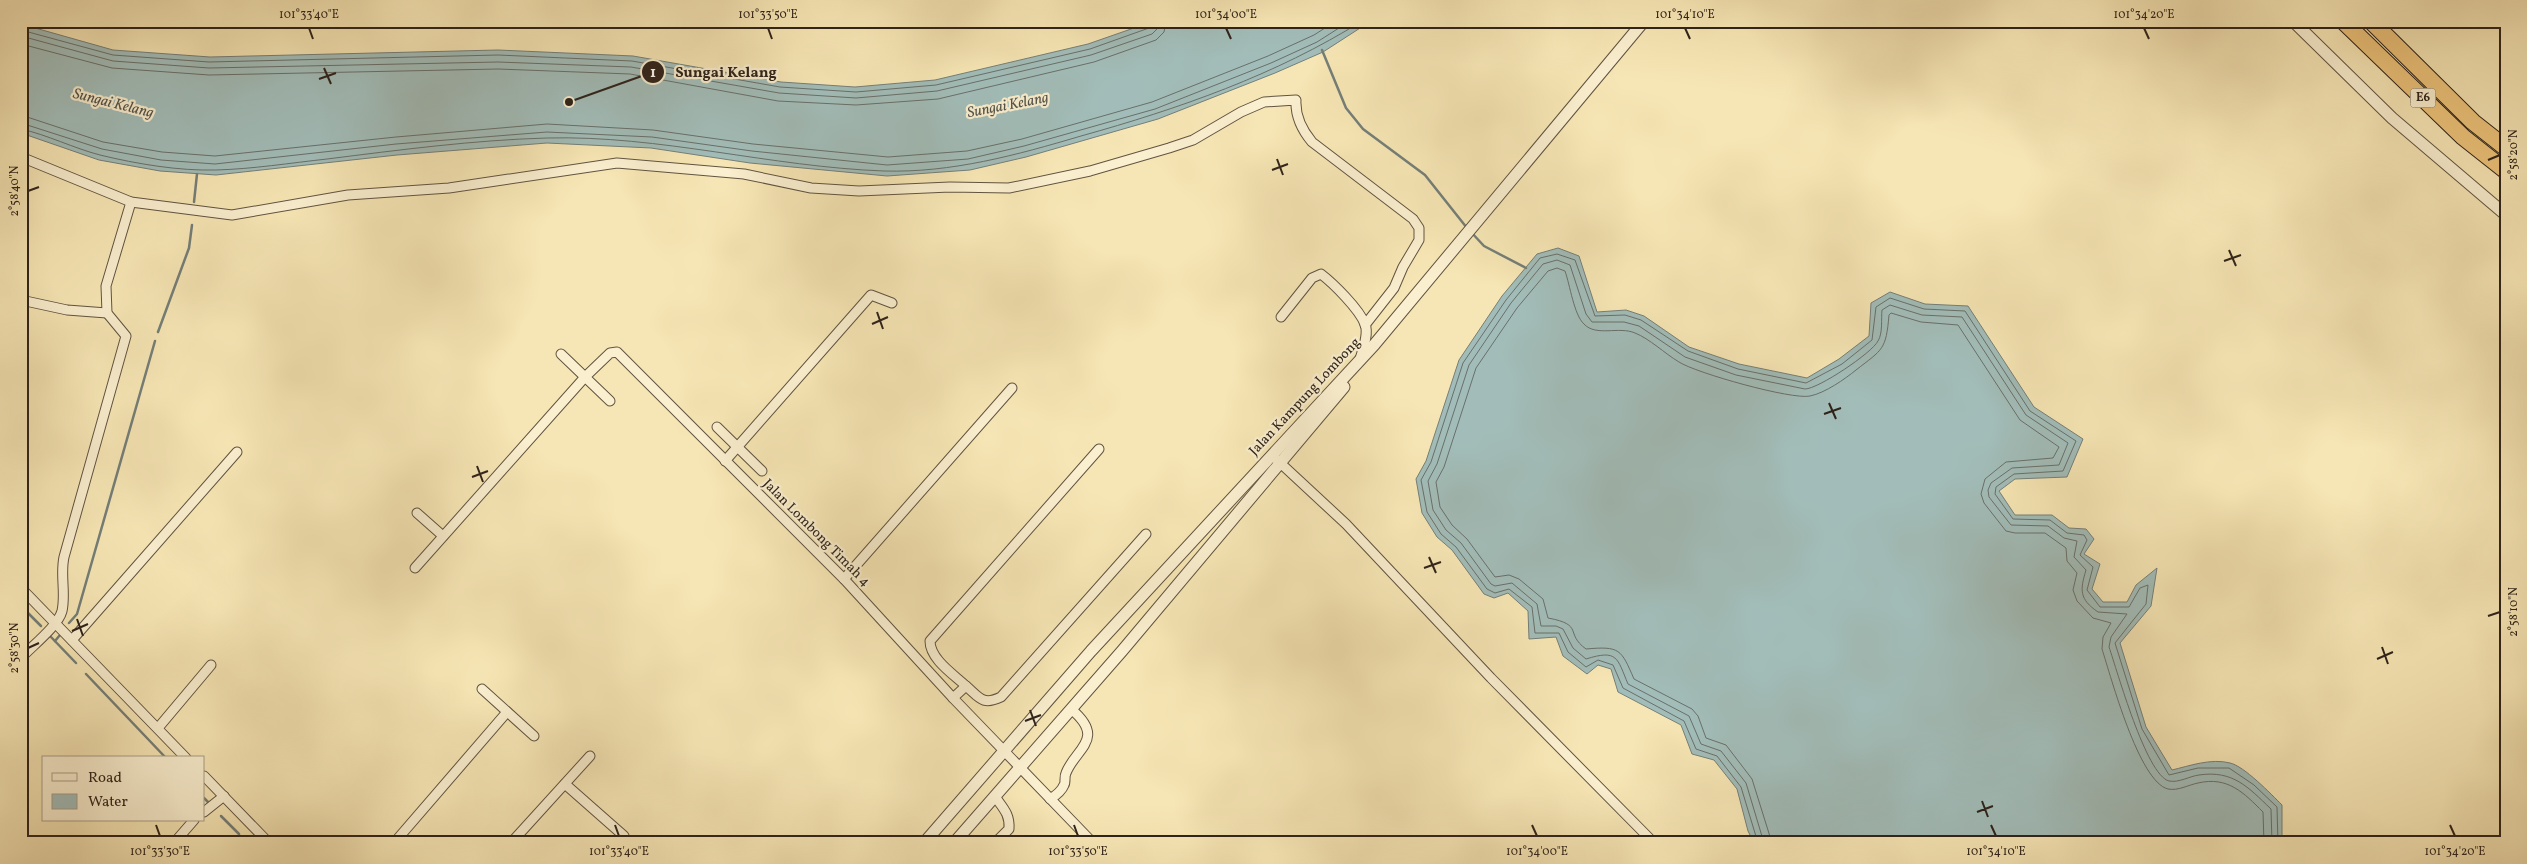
<svg xmlns="http://www.w3.org/2000/svg" width="2527" height="864" viewBox="0 0 2527 864" font-family="Vollkorn,serif">
	<style>
		.water { fill: #a2bdb9; stroke: #747f79 }
		.lines { fill: none; stroke-linecap: round; stroke-linejoin: round }
		.shore { stroke: #68706a; stroke-width: 1 }
		.stream { stroke: #747f79; stroke-width: 2.5 }
		.minor-casing { stroke: #605441; stroke-width: 11 }
		.tertiary-casing { stroke: #605441; stroke-width: 13 }
		.motorway-casing { stroke: #2e231a; stroke-width: 18 }
		.minor { stroke: #faefcf; stroke-width: 9 }
		.tertiary { stroke: #faefcf; stroke-width: 11 }
		.motorway { stroke: #ecc37a; stroke-width: 16 }
		.ticks { fill: none; stroke: #2e231a; stroke-width: 2 }
		.labels { text-anchor: middle; dominant-baseline: central; stroke-width: 4.5; stroke-linejoin: round; paint-order: stroke }
		.shield { fill: #faefcf; stroke: #6b6050; stroke-width: 1 }
		.shield-label { font-size: 12px; font-weight: bold; fill: #2e231a }
		.street-label { font-size: 14px; fill: #2e231a; stroke: #faefcf }
		.water-label { font-size: 15px; font-style: italic; fill: #51514a; stroke: #faefcf }
		.leader { fill: none; stroke: #2e231a; stroke-width: 2 }
		.callout-dot { fill: #2e231a; stroke: #faefcf; stroke-width: 2 }
		.mark-label { font-size: 15px; text-anchor: middle; font-weight: bold; fill: #fff }
		.callout-label { font-size: 15px; text-anchor: middle; font-weight: bold; fill: #2e231a; stroke: #faefcf; stroke-width: 4.5; stroke-linejoin: round; paint-order: stroke }
		.neatline { fill: none; stroke: #2e231a; stroke-width: 2 }
		.ticks-label { font-size: 12px; text-anchor: middle; fill: #2e231a }
	</style>
	<rect width="100%" height="100%" fill="#f7e6b5"/>
	<filter id="stains"><feTurbulence type="fractalNoise" baseFrequency=".004" numOctaves="4"/><feColorMatrix values="0 0 0 0 .2 0 0 0 0 .09 0 0 0 0 .02 0 0 0 .5 -.17"/></filter>
	<radialGradient id="worn" r=".72"><stop offset=".6" stop-color="#630" stop-opacity="0"/><stop offset="1" stop-color="#630" stop-opacity=".3"/></radialGradient>
	<g class="water">
		<polygon points="1154,21 1371,21 1323,52 1275,73 1158,119 1026,157 970,170 887,176 750,163 651,148 547,143 397,155 216,175 160,171 99,160 21,133 21,24 113,50 210,57 498,50 633,56 781,82 855,87 935,80 1088,44"/>
		<path d="M 1558,248 L 1579,256 L 1597,312 L 1626,310 L 1644,316 L 1689,347 L 1739,364 L 1807,378 L 1839,359 L 1869,336 L 1871,303 L 1890,292 L 1925,304 L 1968,306 L 2034,407 L 2083,439 L 2067,477 L 2015,479 L 1999,491 L 2015,515 L 2052,515 L 2069,528 L 2086,529 L 2094,539 L 2084,554 L 2100,564 L 2092,589 L 2103,602 L 2127,602 L 2136,585 L 2157,568 L 2151,606 L 2120,643 L 2146,727 L 2172,770 C 2189,766 2211,758 2230,763 C 2244,766 2271,794 2282,805 L 2282,843 L 1754,843 L 1748,831 L 1737,789 L 1714,760 L 1692,754 L 1681,725 L 1618,692 L 1611,669 L 1598,665 L 1587,674 L 1563,656 L 1556,637 L 1529,639 L 1528,611 L 1508,593 L 1494,598 L 1484,594 L 1452,550 L 1437,537 L 1422,513 L 1416,479 L 1426,461 L 1459,360 L 1502,296 L 1537,254 Z"/>
	</g>
	<g class="lines">
		<g class="shore">
			<polyline points="21,30 113,55 209,62 498,55 632,61 780,87 856,92 936,85 1090,49 1149,28 1152,21"/>
			<polyline points="21,36 113,61 209,68 498,62 631,67 779,93 856,98 937,91 1091,55 1152,34 1157,29 1159,21"/>
			<polyline points="21,44 112,68 209,75 498,69 630,74 778,101 856,105 938,99 1094,62 1156,40 1164,32 1166,21"/>
			<polyline points="21,115 103,142 162,152 215,156 396,137 547,124 653,130 753,144 888,157 967,151 1022,139 1152,102 1268,56 1314,35 1336,21"/>
			<polyline points="21,123 102,149 161,160 215,164 396,144 547,132 652,137 752,151 887,165 968,159 1024,146 1155,109 1271,63 1317,42 1350,21"/>
			<path d="M 21,129 C 48,135 73,148 100,155 C 137,164 179,171 216,170 C 253,169 290,163 327,159 C 399,150 474,140 547,138 C 660,135 771,167 884,171 C 951,173 1017,155 1081,136 C 1178,109 1276,75 1362,21"/>
			<polyline points="1758,843 1741,787 1717,756 1696,749 1684,721 1623,688 1613,665 1598,660 1586,667 1568,652 1559,633 1535,633 1532,607 1509,589 1495,593 1487,589 1456,547 1441,534 1427,512 1421,480 1431,462 1463,363 1506,300 1540,258 1557,254 1575,260 1595,316 1625,315 1641,320 1688,351 1738,369 1806,383 1842,364 1872,340 1876,307 1890,298 1924,309 1965,311 2030,411 2076,441 2063,471 2014,474 1996,487 1995,494 2013,519 2050,520 2067,533 2084,535 2087,540 2080,555 2093,567 2087,590 2100,607 2129,607 2140,588 2148,585 2146,604 2115,643 2142,729 2169,775 2198,768 2229,768 2254,785 2277,807 2278,843"/>
			<path d="M 1764,843 L 1746,783 L 1721,751 L 1701,744 L 1689,716 L 1628,684 C 1617,658 1618,649 1586,659 L 1573,648 L 1563,629 L 1556,626 L 1541,626 L 1537,604 L 1512,583 L 1495,586 L 1491,584 L 1461,543 L 1446,530 L 1433,510 L 1428,481 L 1437,464 L 1469,365 L 1511,303 L 1543,264 L 1557,260 L 1570,265 L 1586,314 L 1592,322 L 1624,322 L 1639,326 L 1685,357 L 1736,375 L 1805,389 C 1818,389 1872,353 1878,341 C 1883,333 1881,319 1882,310 L 1890,305 L 1922,315 L 1962,317 L 2026,415 L 2068,443 L 2059,465 L 2012,468 L 1991,483 L 1988,490 L 1989,497 L 2011,525 L 2048,526 L 2064,538 L 2077,541 L 2074,557 L 2086,570 C 2080,590 2079,599 2098,612 L 2127,614 L 2111,637 L 2109,647 C 2117,670 2146,775 2169,781 C 2179,783 2190,776 2199,775 C 2233,770 2248,787 2271,809 L 2272,843"/>
			<path d="M 1772,843 L 1752,779 L 1726,745 L 1706,738 L 1698,716 L 1692,709 L 1634,679 C 1621,649 1620,646 1586,649 C 1564,633 1585,625 1548,618 L 1543,599 L 1519,579 L 1509,575 L 1495,577 L 1467,539 L 1452,525 L 1440,507 L 1436,482 L 1444,467 L 1476,368 L 1517,308 L 1548,271 L 1557,268 L 1565,271 C 1570,285 1574,315 1584,324 C 1596,337 1619,326 1635,333 C 1650,339 1664,353 1679,362 C 1696,373 1792,400 1810,396 C 1825,393 1845,379 1856,370 C 1883,349 1886,350 1889,315 L 1891,313 L 1921,322 L 1958,325 L 2020,420 L 2059,447 L 2053,458 L 2006,462 L 1985,479 L 1981,494 L 1984,503 L 2006,531 L 2015,533 L 2045,533 L 2066,548 L 2067,561 L 2077,573 L 2073,590 L 2077,601 L 2093,618 L 2111,623 L 2103,637 L 2102,649 C 2111,677 2139,782 2168,789 C 2178,791 2188,785 2198,783 C 2228,776 2244,793 2263,812 L 2264,843"/>
		</g>
		<g class="stream">
			<polyline points="1322,50 1346,108 1363,129 1425,175 1467,228"/>
			<polyline points="194,202 197,174"/>
			<polyline points="1471,232 1484,246 1526,268"/>
			<polyline points="158,332 189,248 192,225"/>
			<polyline points="21,606 41,626"/>
			<polyline points="69,623 77,614 155,341"/>
			<polyline points="51,637 76,663"/>
			<polyline points="55,641 60,635"/>
			<polyline points="86,674 166,758"/>
			<polyline points="204,798 210,804"/>
			<polyline points="221,816 239,834 239,843"/>
		</g>
		<defs>
			<g id="minor">
				<path d="M 21,157 L 131,202 L 232,215 L 348,195 L 449,188 L 617,163 L 744,174 L 811,188 L 859,191 L 950,187 L 1009,188 L 1090,171 L 1169,148 L 1193,140 L 1241,112 L 1264,102 L 1296,100 C 1295,117 1302,130 1312,142 L 1413,219 L 1419,228 L 1419,240 L 1403,267 L 1394,288 L 1365,325"/>
				<polyline points="21,300 67,310 107,313"/>
				<path d="M 1281,317 L 1312,278 L 1321,274 C 1334,284 1359,309 1365,324 C 1369,334 1363,349 1360,359"/>
				<polyline points="561,354 610,401"/>
				<polyline points="717,427 762,471"/>
				<polyline points="1276,459 1346,524 1491,678 1654,843"/>
				<polyline points="725,461 871,295 892,303"/>
				<polyline points="417,513 443,536"/>
				<polyline points="415,568 585,377 610,353 617,352 844,579 953,698 1093,843"/>
				<polyline points="844,579 1012,388"/>
				<polyline points="21,588 186,758"/>
				<polyline points="72,640 237,452"/>
				<path d="M 21,658 C 32,646 58,626 62,611 C 66,593 60,575 64,557 L 126,336 L 107,313 L 106,286 L 131,202"/>
				<path d="M 966,686 C 953,674 930,659 930,641 L 1099,449"/>
				<polyline points="482,689 534,736"/>
				<path d="M 953,698 L 966,686 C 979,697 982,706 1001,697 L 1146,534"/>
				<polyline points="158,728 211,665"/>
				<polyline points="204,776 269,843"/>
				<polyline points="565,784 624,836 623,843"/>
				<path d="M 1050,799 C 1055,796 1062,790 1064,785 C 1066,782 1064,777 1066,773 C 1075,749 1107,739 1071,709"/>
				<polyline points="204,812 224,796"/>
				<polyline points="174,843 194,820"/>
				<polyline points="394,843 507,712"/>
				<polyline points="511,843 590,756"/>
				<path d="M 995,843 L 1009,829 C 1010,815 1004,809 996,798"/>
			</g>
			<g id="tertiary">
				<polyline points="2293,21 2392,118 2506,215"/>
				<polyline points="924,843 1091,651 1374,345 1644,21"/>
				<polyline points="954,843 1122,651 1344,387"/>
			</g>
			<g id="motorway">
				<polyline points="2343,21 2463,137 2506,171"/>
				<polyline points="2371,21 2473,122 2506,148"/>
			</g>
		</defs>
		<use href="#minor" class="minor-casing"/>
		<use href="#tertiary" class="tertiary-casing"/>
		<use href="#motorway" class="motorway-casing"/>
		<use href="#minor" class="minor"/>
		<use href="#tertiary" class="tertiary"/>
		<use href="#motorway" class="motorway"/>
	</g>
	<path class="ticks" d="M 309,28 L 313,39M 768,28 L 772,39M 1226,28 L 1231,39M 1685,28 L 1690,39M 2144,28 L 2149,39M 324,68 L 331,84M 319,79 L 336,73M 1277,159 L 1283,175M 2488,160 L 2500,155M 1272,170 L 1288,164M 28,191 L 39,187M 2229,250 L 2236,266M 2224,261 L 2241,255M 877,312 L 883,329M 872,324 L 888,317M 1829,403 L 1836,419M 1824,414 L 1841,408M 477,466 L 483,482M 472,477 L 488,471M 1429,557 L 1436,573M 1424,568 L 1441,562M 2488,616 L 2500,612M 77,619 L 83,636M 72,631 L 88,624M 2382,647 L 2388,664M 28,648 L 39,643M 2377,659 L 2393,652M 1030,710 L 1036,726M 1025,721 L 1041,715M 1982,801 L 1988,817M 1977,812 L 1993,806M 156,825 L 160,836M 615,825 L 619,836M 1074,825 L 1078,836M 1532,825 L 1537,836M 1991,825 L 1996,836M 2450,825 L 2455,836"/>
	<g class="labels">
		<rect class="shield" x="2410.5" y="88.5" width="25" height="19" rx="4"/>
		<g class="shield-label">
			<text x="2423" y="98">E6</text>
		</g>
		<g class="street-label">
			<text transform="translate(1305 397) rotate(-47)">Jalan Kampung Lombong</text>
			<text transform="translate(816 533) rotate(45)">Jalan Lombong Timah 4</text>
		</g>
		<g class="water-label">
			<text transform="translate(113 104) rotate(14)">Sungai Kelang</text>
			<text transform="translate(1008 106) rotate(-11)">Sungai Kelang</text>
		</g>
	</g>
	<path class="leader" d="M569 102L653 72"/>
	<g class="callout-dot">
		<circle cx="569" cy="102" r="5"/>
		<circle cx="653" cy="72" r="12"/>
	</g>
	<g class="mark-label">
		<text x="653" y="77">1</text>
	</g>
	<g class="callout-label">
		<text x="726" y="77">Sungai Kelang</text>
	</g>
	<rect width="2527" height="864" fill="none" stroke="#f7e6b5" stroke-width="55"/>
	<rect x="42" y="756" width="162" height="65" fill="#faefcf" stroke="#a89d87"/>
	<rect x="52" y="773" width="25" height="8" fill="#faefcf" stroke="#a89d87"/>
	<text x="88" y="782" font-size="15" fill="#2e231a">Road</text>
	<rect x="52" y="794" width="25" height="15" fill="#a2bdb9" stroke="#a89d87"/>
	<text x="88" y="806" font-size="15" fill="#2e231a">Water</text>
	<rect x="28" y="28" width="2472" height="808" class="neatline"/>
	<g class="ticks-label">
		<text x="309" y="18">101°33'40"E</text>
		<text x="768" y="18">101°33'50"E</text>
		<text x="1226" y="18">101°34'00"E</text>
		<text x="1685" y="18">101°34'10"E</text>
		<text x="2144" y="18">101°34'20"E</text>
		<text transform="translate(2513 155) rotate(-90)" y="4">2°58'20"N</text>
		<text transform="translate(14 191) rotate(-90)" y="4">2°58'40"N</text>
		<text transform="translate(2513 612) rotate(-90)" y="4">2°58'10"N</text>
		<text transform="translate(14 648) rotate(-90)" y="4">2°58'30"N</text>
		<text x="160" y="855">101°33'30"E</text>
		<text x="619" y="855">101°33'40"E</text>
		<text x="1078" y="855">101°33'50"E</text>
		<text x="1537" y="855">101°34'00"E</text>
		<text x="1996" y="855">101°34'10"E</text>
		<text x="2455" y="855">101°34'20"E</text>
	</g>
	<rect width="100%" height="100%" filter="url(#stains)"/>
	<rect width="100%" height="100%" fill="url(#worn)"/>
</svg>
